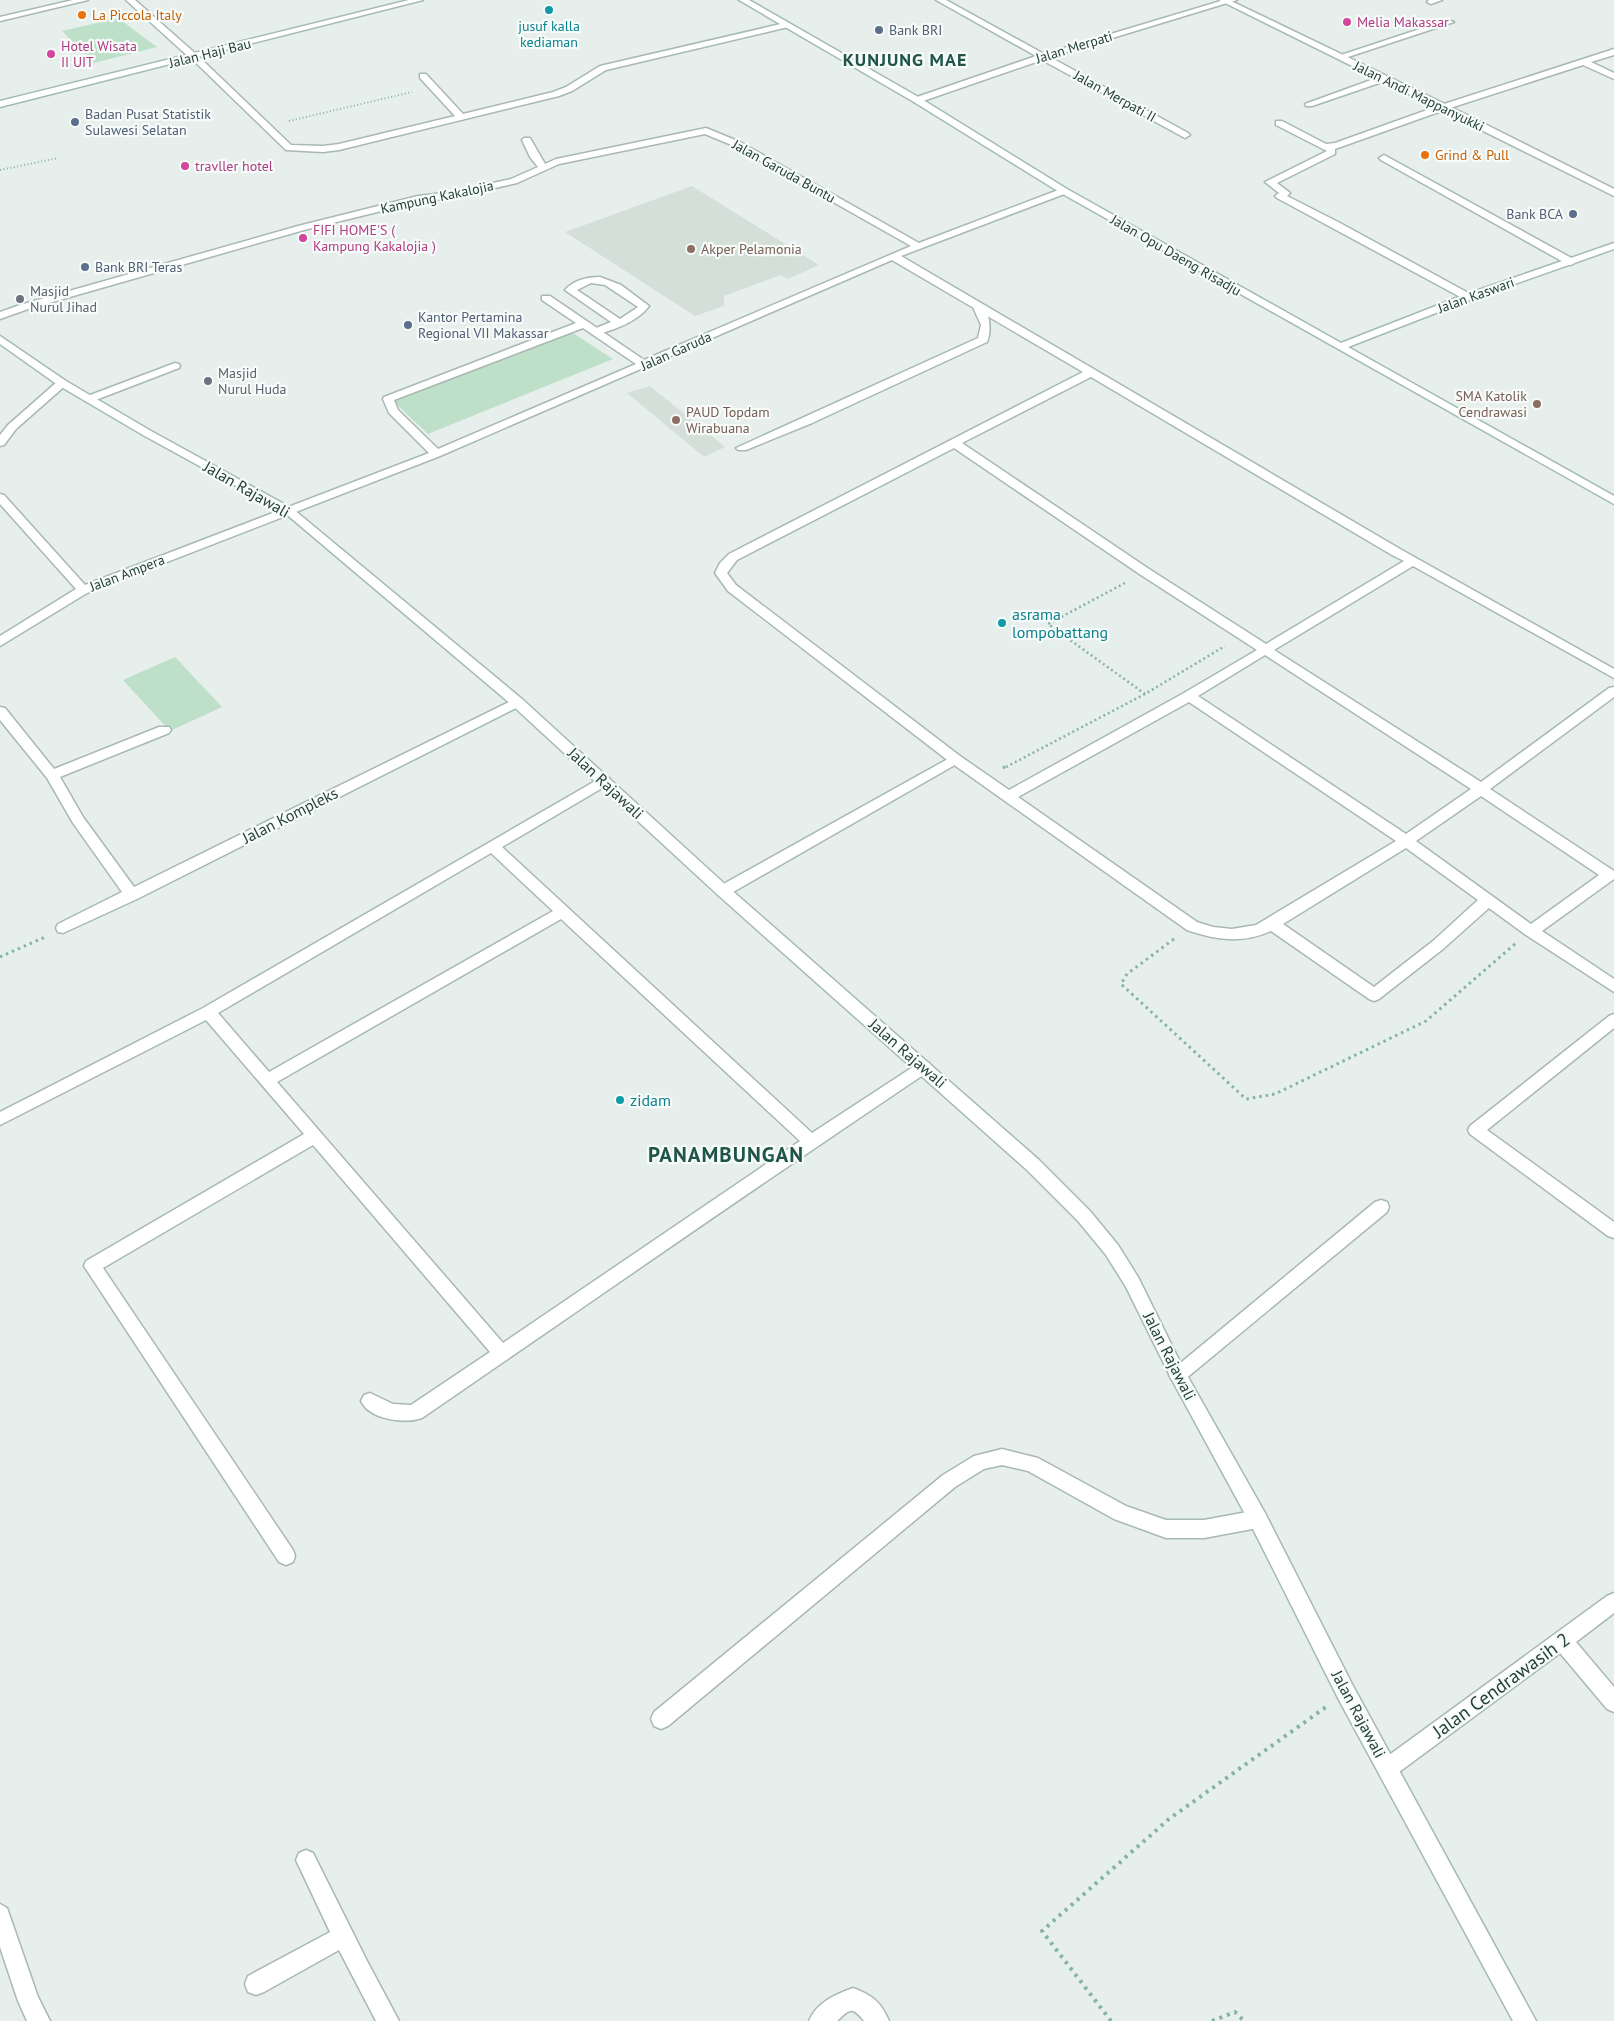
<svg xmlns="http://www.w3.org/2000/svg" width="1614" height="2021" viewBox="0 0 1614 2021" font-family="'PT Sans',sans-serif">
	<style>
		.built { fill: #d4dfda }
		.green { fill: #bfe0c8 }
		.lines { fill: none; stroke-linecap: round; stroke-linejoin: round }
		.service-casing { stroke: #a8b8b2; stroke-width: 3 }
		.minor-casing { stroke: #a8b8b2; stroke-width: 3 }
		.tertiary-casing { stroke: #a8b8b2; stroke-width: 3 }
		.secondary-casing { stroke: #a4bbb3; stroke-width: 3 }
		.path-far3 { stroke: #86b3a5; stroke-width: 2; stroke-dasharray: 1 2.5; stroke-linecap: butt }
		.path-far2 { stroke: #86b3a5; stroke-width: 2.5; stroke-dasharray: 2 3; stroke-linecap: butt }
		.path-far1 { stroke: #86b3a5; stroke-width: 3; stroke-dasharray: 2.5 4; stroke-linecap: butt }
		.path { stroke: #86b3a5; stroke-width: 4; stroke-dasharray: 3 5; stroke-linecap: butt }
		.service { fill: #fff; fill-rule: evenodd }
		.minor { fill: #fff; fill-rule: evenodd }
		.tertiary { fill: #fff; fill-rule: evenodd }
		.secondary { fill: #fff; fill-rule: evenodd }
		.culture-dot { fill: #0f9aa8; stroke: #f7fbf9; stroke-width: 2 }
		.food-dot { fill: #e8710a; stroke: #f7fbf9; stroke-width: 2 }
		.hotel-dot { fill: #d1479c; stroke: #f7fbf9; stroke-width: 2 }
		.service-dot { fill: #5c6f8a; stroke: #f7fbf9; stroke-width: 2 }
		.education-dot { fill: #8d6e63; stroke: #f7fbf9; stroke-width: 2 }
		.worship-dot { fill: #6b7280; stroke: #f7fbf9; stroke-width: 2 }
		.labels { text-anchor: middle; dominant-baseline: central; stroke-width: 4.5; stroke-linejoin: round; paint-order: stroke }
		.far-food-label { font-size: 14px; fill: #c56008; stroke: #f7fbf9; text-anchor: start }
		.far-hotel-label { font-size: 14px; fill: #b23c85; stroke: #f7fbf9; text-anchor: start }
		.far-culture-label { font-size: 14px; fill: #0d838f; stroke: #f7fbf9 }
		.far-service-label { font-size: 14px; fill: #4e5e75; stroke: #f7fbf9; text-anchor: start }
		.far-street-label { font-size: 14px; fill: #24423a; stroke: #f7fbf9 }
		.far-education-label { font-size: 14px; fill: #785e54; stroke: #f7fbf9; text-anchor: start }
		.far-worship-label { font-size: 14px; fill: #5b616d; stroke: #f7fbf9; text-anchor: start }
		.street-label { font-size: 16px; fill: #24423a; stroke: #f7fbf9 }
		.culture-label { font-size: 16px; fill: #0d838f; stroke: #f7fbf9; text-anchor: start }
		.far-district-label { font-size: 18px; font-weight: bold; letter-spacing: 1px; fill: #1f5548; stroke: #f7fbf9 }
		.near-street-label { font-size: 19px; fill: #24423a; stroke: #f7fbf9 }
		.district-label { font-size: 21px; font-weight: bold; letter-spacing: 1px; fill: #1f5548; stroke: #f7fbf9 }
	</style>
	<rect width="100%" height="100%" fill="#e6efeb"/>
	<g class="built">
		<polygon points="692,186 819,265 788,279 781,275 724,296 724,306 695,316 565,232"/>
		<polygon points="650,386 725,447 704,457 627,393"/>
	</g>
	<g class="green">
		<polygon points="118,18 157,47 94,63 62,31"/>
		<polygon points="573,333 613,359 428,434 393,401"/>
		<polygon points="175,657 222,707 170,731 123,680"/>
	</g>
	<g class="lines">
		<defs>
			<g id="service">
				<path d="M 600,277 L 621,285 L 649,306 C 637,322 614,330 595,335 L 590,332 L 591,330 L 611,322 L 565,290 C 574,280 587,277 600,277 ZM 591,283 L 605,285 L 638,307 L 620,319 L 577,290 Z"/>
				<path d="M 977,302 C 990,306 992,331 987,342 L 812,423 L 746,450 L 738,450 L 736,448 L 978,338 L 981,325 L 972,305 Z"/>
				<polygon points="955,755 960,756 962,759 960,762 728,895 718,895 716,891 718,887"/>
				<path d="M 604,776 L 609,778 L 611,781 L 609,784 L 502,847 L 812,1133 L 919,1063 L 924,1061 L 929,1063 L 932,1067 L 929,1071 C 759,1185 591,1302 422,1418 C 405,1424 370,1420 361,1401 L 364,1395 L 370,1393 L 393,1404 L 411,1405 L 490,1352 L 313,1145 L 103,1268 L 293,1550 L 295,1556 L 293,1562 L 286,1565 L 279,1562 L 84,1266 L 86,1261 L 304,1134 L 206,1020 L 0,1125 L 0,1112 L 203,1008 ZM 491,853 L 553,911 L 269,1072 L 218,1013 ZM 561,919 L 800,1141 L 503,1343 L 277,1082 Z"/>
				<polygon points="1002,1449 1038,1458 1126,1506 1166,1520 1204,1520 1258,1510 1265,1513 1267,1519 1265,1525 1258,1528 1204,1538 1166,1538 1114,1519 1028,1471 1002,1465 984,1469 955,1487 668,1726 661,1729 654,1726 651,1719 654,1712 943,1475 974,1456"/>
			</g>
			<g id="minor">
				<polygon points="73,0 88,0 0,21 0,17"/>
				<polygon points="936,0 946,0 1044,54 1224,0 1237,0 1050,57 1188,133 1190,135 1185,138 1042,60 920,102 914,102 914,98 1036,56"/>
				<polygon points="1429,0 1442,0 1431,4 1427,2"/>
				<polygon points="1447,20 1454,22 1342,59 1335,57"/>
				<polygon points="785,23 789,25 788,27 606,70 572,91 559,96 339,150 323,152 286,150 190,57 197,55 291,145 323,146 339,144 455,116 420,78 420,74 426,74 463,114 553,92 566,87 600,66"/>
				<polygon points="1614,49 1614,55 1591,62 1614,73 1614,79 1583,65 1447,109 1335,149 1335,154 1277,183 1290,193 1287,196 1340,223 1472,295 1472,299 1464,299 1277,198 1275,196 1279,193 1265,182 1327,151 1276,125 1276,121 1282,121 1326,144 1335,143 1441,105"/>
				<polygon points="1382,76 1386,79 1385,81 1312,106 1306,106 1305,104"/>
				<path d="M 706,128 L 740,142 L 919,243 L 1061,189 L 1067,189 L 1067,193 L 901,256 L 1400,549 L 1614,669 L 1614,678 L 1413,566 L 1274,650 L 1481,782 L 1609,688 L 1614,687 L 1614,697 L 1490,789 L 1614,871 L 1614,879 L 1542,931 L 1614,979 L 1614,992 L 1526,935 L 1489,908 L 1443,949 L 1379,999 L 1374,1001 L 1369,999 L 1271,931 C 1242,944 1216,940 1187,930 L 950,762 L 728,591 L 715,573 L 720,563 L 729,554 L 1083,372 L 892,260 L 440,456 L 87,593 L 0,646 L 0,636 L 76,589 L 0,504 L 0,494 L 4,495 L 85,585 L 429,453 L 389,413 L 383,399 L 384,397 L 576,323 L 542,300 L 542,296 L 550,296 L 644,360 L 911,246 L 734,146 L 705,134 L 559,164 L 517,183 L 452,198 L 418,202 L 304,230 L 28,309 L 0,319 L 0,312 L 20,305 L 298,226 L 418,196 L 452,192 L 511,179 L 538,167 L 530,157 L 522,140 L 524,138 L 530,138 L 545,164 L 556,159 ZM 583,328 L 636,364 L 438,449 L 398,410 L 394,400 ZM 1091,377 L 1392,555 L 1404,561 L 1266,644 L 1149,569 L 962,443 ZM 954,448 L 1141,575 L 1257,650 L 1184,693 L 1009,790 L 960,756 L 736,585 L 727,573 L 737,560 ZM 1265,655 L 1471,789 L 1406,834 L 1198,696 ZM 1189,702 L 1396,841 L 1256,925 L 1232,929 L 1213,927 L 1197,922 L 1018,797 ZM 1481,796 L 1599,875 L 1531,924 L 1416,841 ZM 1406,848 L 1478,900 L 1433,941 L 1374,987 L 1283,924 Z"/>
				<polygon points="1384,155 1575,260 1576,262 1571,265 1567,264 1381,160 1379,158"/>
				<polygon points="175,363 179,364 180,366 179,368 93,401 85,401 84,399 85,397"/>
				<polygon points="62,380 67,383 66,385 16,429 4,445 0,446 0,435 8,425 58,381"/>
				<polygon points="517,698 522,699 523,702 522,705 137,899 63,933 58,932 56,928 58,924 122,892 73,823 47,778 0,720 0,707 5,708 54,769 159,727 169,727 171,730 169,733 60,777 83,817 134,887"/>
				<polygon points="1614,1014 1614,1028 1487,1130 1614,1222 1614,1238 1608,1236 1470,1134 1468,1130 1470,1126 1609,1016"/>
				<polygon points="1381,1200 1387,1202 1389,1207 1387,1212 1184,1380 1178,1383 1172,1380 1169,1375 1172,1370 1375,1202"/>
				<polygon points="1614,1593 1614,1613 1576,1642 1614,1687 1614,1712 1607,1709 1560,1653 1395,1775 1388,1778 1381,1775 1378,1768 1381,1761 1607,1596"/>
				<polygon points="306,1850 313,1853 367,1961 399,2021 376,2021 339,1950 264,1992 256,1995 248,1992 245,1984 248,1976 330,1932 296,1860 299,1853"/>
				<polygon points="0,1904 7,1908 38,1997 50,2021 27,2021 18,2001 0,1947"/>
				<path d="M 853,1988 C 872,1995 881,2002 889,2021 L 864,2021 C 852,2006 850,2009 837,2021 L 809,2021 C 816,2003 836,1994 853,1988 Z"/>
			</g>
			<g id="tertiary">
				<polygon points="126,0 135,0 197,55 197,59 191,59"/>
				<polygon points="1219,0 1229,0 1447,105 1614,189 1614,196"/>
			</g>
			<g id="secondary">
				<polygon points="409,0 423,0 0,107 0,101"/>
				<polygon points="739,0 749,0 920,98 1067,189 1341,343 1464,295 1614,243 1614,249 1472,299 1348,347 1614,496 1614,504 1061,193 914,102"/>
				<polygon points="0,336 66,381 151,431 293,509 522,699 728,887 1039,1160 1090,1211 1118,1245 1138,1277 1184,1370 1265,1513 1353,1686 1536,2021 1513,2021 1339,1700 1251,1525 1172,1380 1126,1287 1106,1255 1078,1221 1027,1170 718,895 512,705 285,513 143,435 58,385 0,344"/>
			</g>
		</defs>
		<use href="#service" class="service-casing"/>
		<use href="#minor" class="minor-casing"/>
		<use href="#tertiary" class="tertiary-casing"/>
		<use href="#secondary" class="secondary-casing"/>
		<g class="path-far3">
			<polyline points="289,121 412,92"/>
			<polyline points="0,170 58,158"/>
		</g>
		<g class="path-far2">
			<polyline points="1125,583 1048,624 1145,694"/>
			<polyline points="1006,767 1145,694 1225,646"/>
		</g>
		<g class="path-far1">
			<polyline points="1003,768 1008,765"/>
			<polyline points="1174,939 1127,974 1121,984 1246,1099 1275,1094 1426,1021 1515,944"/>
			<polyline points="0,957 45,937"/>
		</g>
		<g class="path">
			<polyline points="1111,2021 1042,1931 1169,1819 1326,1707"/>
			<polyline points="1212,2021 1235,2012 1244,2021"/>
		</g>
		<use href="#service" class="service"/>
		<use href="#minor" class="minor"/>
		<use href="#tertiary" class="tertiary"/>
		<use href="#secondary" class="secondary"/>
	</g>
	<g class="culture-dot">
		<circle cx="549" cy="10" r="5"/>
		<circle cx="1002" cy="623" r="5"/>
		<circle cx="620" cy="1100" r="5"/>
	</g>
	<g class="food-dot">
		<circle cx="82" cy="15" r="5"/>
		<circle cx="1425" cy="155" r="5"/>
	</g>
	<g class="hotel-dot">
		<circle cx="1347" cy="22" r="5"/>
		<circle cx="51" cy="54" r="5"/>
		<circle cx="185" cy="166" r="5"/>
		<circle cx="303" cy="238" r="5"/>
	</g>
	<g class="service-dot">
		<circle cx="879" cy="30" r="5"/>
		<circle cx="75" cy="122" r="5"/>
		<circle cx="1573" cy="214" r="5"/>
		<circle cx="85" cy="267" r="5"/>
		<circle cx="408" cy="325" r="5"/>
	</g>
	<g class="education-dot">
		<circle cx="691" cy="249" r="5"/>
		<circle cx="1537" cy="404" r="5"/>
		<circle cx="676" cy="420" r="5"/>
	</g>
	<g class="worship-dot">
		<circle cx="20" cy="299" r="5"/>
		<circle cx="208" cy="381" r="5"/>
	</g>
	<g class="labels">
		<g class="far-food-label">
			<text x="92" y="15">La Piccola Italy</text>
			<text x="1435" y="155">Grind &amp; Pull</text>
		</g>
		<g class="far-hotel-label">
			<text x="1357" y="22">Melia Makassar</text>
			<text x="61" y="46">Hotel Wisata<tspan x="61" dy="16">II UIT</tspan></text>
			<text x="195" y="166">travller hotel</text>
			<text x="313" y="230">FIFI HOME'S (<tspan x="313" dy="16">Kampung Kakalojia )</tspan></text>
		</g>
		<g class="far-culture-label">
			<text x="549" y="26">jusuf kalla<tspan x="549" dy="16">kediaman</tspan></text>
		</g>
		<g class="far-service-label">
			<text x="889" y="30">Bank BRI</text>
			<text x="85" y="114">Badan Pusat Statistik<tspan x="85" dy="16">Sulawesi Selatan</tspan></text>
			<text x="1563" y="214" text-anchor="end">Bank BCA</text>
			<text x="95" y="267">Bank BRI Teras</text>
			<text x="418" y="317">Kantor Pertamina<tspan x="418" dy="16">Regional VII Makassar</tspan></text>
		</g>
		<g class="far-street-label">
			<text transform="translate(1074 47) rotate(-17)">Jalan Merpati</text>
			<text transform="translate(210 53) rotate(-14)">Jalan Haji Bau</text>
			<text transform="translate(1115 96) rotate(29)">Jalan Merpati II</text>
			<text transform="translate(1419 96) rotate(26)">Jalan Andi Mappanyukki</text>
			<text transform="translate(784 171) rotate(29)">Jalan Garuda Buntu</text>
			<text transform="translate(437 197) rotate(-12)">Kampung Kakalojia</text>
			<text transform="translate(1176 255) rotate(30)">Jalan Opu Daeng Risadju</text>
			<text transform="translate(1476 295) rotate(-20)">Jalan Kaswari</text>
			<text transform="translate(676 351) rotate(-24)">Jalan Garuda</text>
			<text transform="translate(127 573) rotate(-21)">Jalan Ampera</text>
		</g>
		<g class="far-education-label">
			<text x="701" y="249">Akper Pelamonia</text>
			<text x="1527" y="396" text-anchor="end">SMA Katolik<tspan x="1527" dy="16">Cendrawasi</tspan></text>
			<text x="686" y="412">PAUD Topdam<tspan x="686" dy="16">Wirabuana</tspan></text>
		</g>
		<g class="far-worship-label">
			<text x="30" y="291">Masjid<tspan x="30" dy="16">Nurul Jihad</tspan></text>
			<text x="218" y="373">Masjid<tspan x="218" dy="16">Nurul Huda</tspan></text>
		</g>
		<g class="street-label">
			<text transform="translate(247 489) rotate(30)">Jalan Rajawali</text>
			<text transform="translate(606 783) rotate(43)">Jalan Rajawali</text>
			<text transform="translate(290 815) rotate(-27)">Jalan Kompleks</text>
			<text transform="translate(908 1053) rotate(41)">Jalan Rajawali</text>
			<text transform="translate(1170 1356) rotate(63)">Jalan Rajawali</text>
			<text transform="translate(1359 1714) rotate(62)">Jalan Rajawali</text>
		</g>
		<g class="culture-label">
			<text x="1012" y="614">asrama<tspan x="1012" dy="18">lompobattang</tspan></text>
			<text x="630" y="1100">zidam</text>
		</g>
		<g class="far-district-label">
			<text x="905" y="59">KUNJUNG MAE</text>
		</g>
		<g class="near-street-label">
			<text transform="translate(1501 1685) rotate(-36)">Jalan Cendrawasih 2</text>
		</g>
		<g class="district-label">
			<text x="726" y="1154">PANAMBUNGAN</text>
		</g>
	</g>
</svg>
